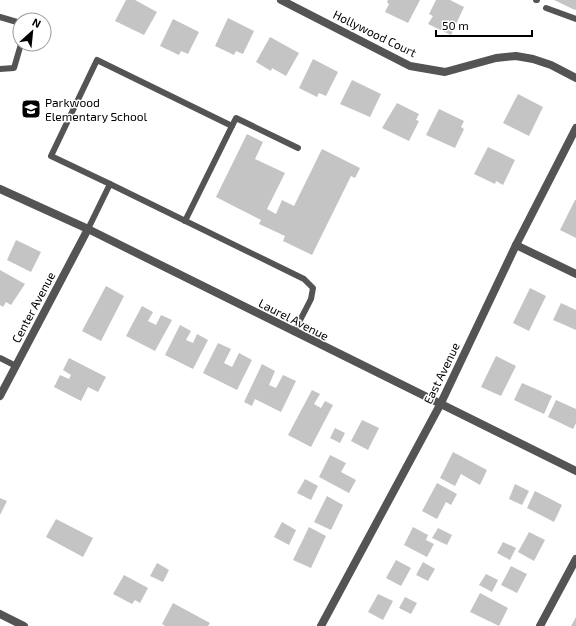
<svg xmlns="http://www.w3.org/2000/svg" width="576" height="626" viewBox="0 0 576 626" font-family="'Exo 2',sans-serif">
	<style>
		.building { fill: #c4c4c4 }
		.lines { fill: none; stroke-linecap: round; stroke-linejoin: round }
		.lane { stroke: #545454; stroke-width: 6 }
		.street { stroke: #545454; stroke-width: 8 }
		.labels { text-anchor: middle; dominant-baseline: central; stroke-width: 3; stroke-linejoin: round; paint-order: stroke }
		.street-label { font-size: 12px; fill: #000; stroke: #fff }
		.poi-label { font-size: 12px; fill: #000; stroke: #fff; text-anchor: start }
	</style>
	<rect width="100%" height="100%" fill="#fff"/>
	<g class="building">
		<polygon points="126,0 135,0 157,12 144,35 115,21"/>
		<polygon points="388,0 420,0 408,23 385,12 389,4 387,2"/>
		<polygon points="436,0 450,0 464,7 451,35 428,24 433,16 429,14"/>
		<polygon points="554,0 576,0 576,9 575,10"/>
		<polygon points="228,18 254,31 243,54 236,51 234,55 215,46"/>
		<polygon points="173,19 199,32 188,54 181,51 179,55 160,46"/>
		<polygon points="270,37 299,53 286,76 272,68 271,71 256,62"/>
		<polygon points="313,59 338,72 326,96 319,93 317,97 299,88"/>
		<polygon points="352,80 381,94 370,117 340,104"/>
		<polygon points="518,94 543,107 529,136 503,123"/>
		<polygon points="397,103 419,114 416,120 419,121 409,141 382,128"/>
		<polygon points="439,109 464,121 461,127 464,129 455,148 426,135"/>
		<polygon points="247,134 263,142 255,159 285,173 267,209 276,214 282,200 294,206 322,149 360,168 355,178 351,176 312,255 283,241 285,236 259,224 261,220 216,197"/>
		<polygon points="488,147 515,160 503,185 496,181 495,184 474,174"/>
		<polygon points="575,200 576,200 576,238 560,230"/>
		<polygon points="16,240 41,252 31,272 7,260"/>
		<polygon points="0,270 25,284 11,305 6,302 3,307 0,305"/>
		<polygon points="106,286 124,296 101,341 82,331"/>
		<polygon points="530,288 546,296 529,331 513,323"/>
		<polygon points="561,303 576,310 576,330 553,320"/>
		<polygon points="142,306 153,312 148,321 156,325 161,315 172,320 155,351 126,336"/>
		<polygon points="180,325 191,331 186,340 193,343 197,334 208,340 193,369 165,355"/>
		<polygon points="218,343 231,349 224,363 232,367 239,353 252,360 237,390 203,373"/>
		<polygon points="496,356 516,366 501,396 481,387"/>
		<polygon points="69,358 106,377 98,392 88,387 81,401 54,387 60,375 69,379 71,375 63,370"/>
		<polygon points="262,364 275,371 269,385 276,388 283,375 296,381 281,412 255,399 252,406 244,402"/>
		<polygon points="522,383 552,396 544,414 514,400"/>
		<polygon points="312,390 320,394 314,404 321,408 325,401 333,405 311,447 288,435"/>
		<polygon points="556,400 576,409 576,423 573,429 548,417"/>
		<polygon points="362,420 379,428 368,450 351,441"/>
		<polygon points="335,428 345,433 340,443 330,438"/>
		<polygon points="453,452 487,470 480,485 461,474 455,486 440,478"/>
		<polygon points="330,455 346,463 341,472 356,480 349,493 319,477"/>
		<polygon points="305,479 318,486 311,500 297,493"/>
		<polygon points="437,483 457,494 451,505 446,502 437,519 422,511"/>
		<polygon points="515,484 529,491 522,505 509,499"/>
		<polygon points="535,491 562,505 554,522 527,508"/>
		<polygon points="327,496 343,505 331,530 314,522"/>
		<polygon points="0,498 7,501 0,515"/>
		<polygon points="56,519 93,538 83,557 46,537"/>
		<polygon points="282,522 296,530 289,545 274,537"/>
		<polygon points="309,527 326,536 311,568 293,560"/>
		<polygon points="413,527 428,535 426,540 434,544 427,557 404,545"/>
		<polygon points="438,528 452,535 447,545 432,538"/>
		<polygon points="529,532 545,540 534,561 518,552"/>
		<polygon points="503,542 516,548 510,560 497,553"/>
		<polygon points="396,560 411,568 401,586 386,578"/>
		<polygon points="423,562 435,569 428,581 416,575"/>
		<polygon points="157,563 169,570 163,582 150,576"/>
		<polygon points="511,566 527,574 517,593 501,585"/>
		<polygon points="486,574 498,580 492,592 479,585"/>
		<polygon points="124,575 148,588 140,603 135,600 132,604 113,594"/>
		<polygon points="480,593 508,608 499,626 470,612"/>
		<polygon points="378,594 393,601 383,620 368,612"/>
		<polygon points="405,597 417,603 411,614 399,608"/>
		<polygon points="173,603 210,623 208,626 165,626 162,624"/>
		<polygon points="576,617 576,626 571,626"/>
	</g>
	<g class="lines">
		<g class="lane">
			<polyline points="536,0 537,0"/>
			<polyline points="546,8 576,19"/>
			<polyline points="0,17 17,22 20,27"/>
			<polyline points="0,69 14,68 21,44"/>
			<polyline points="232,126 236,118 298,148"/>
			<polyline points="110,184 51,156 97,60 232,126 185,221"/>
			<polyline points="88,229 110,184 304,279 313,288 311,299 294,332"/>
			<polyline points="0,358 16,366"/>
		</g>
		<g class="street">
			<polyline points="281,0 410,66 445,72 496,58 516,56 533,59 551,65 576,78"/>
			<polyline points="0,189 88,229 576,471"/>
			<polyline points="516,245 576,274"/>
			<polyline points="0,396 88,229"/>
			<polyline points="0,614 24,626"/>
			<polyline points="321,626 440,405 516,245 576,128"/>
			<polyline points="540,626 576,559"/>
		</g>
	</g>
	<defs>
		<symbol id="school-square" viewBox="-11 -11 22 22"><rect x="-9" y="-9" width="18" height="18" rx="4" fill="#000" stroke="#fff"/><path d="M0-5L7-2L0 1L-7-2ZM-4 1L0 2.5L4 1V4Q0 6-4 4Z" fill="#fff"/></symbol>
	</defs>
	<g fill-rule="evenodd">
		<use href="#school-square" x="20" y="98" width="22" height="22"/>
	</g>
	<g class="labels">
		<g class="street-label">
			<text transform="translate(375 33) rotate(26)">Hollywood Court</text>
			<text transform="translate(33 307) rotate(-62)">Center Avenue</text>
			<text transform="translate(294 319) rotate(27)">Laurel Avenue</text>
			<text transform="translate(441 373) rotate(-64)">East Avenue</text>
		</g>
		<g class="poi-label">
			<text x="45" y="102">Parkwood<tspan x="45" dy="14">Elementary School</tspan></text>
		</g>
	</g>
	<g transform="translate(32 32) rotate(27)"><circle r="19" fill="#ffffff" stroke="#999999"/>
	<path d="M0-3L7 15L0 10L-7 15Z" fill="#000000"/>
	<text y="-6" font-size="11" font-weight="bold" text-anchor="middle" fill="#000000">N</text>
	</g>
	<path d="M436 30v6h96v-6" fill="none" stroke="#000000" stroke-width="2"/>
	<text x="442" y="30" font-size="12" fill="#000000" stroke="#ffffff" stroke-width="3" paint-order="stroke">50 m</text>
</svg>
